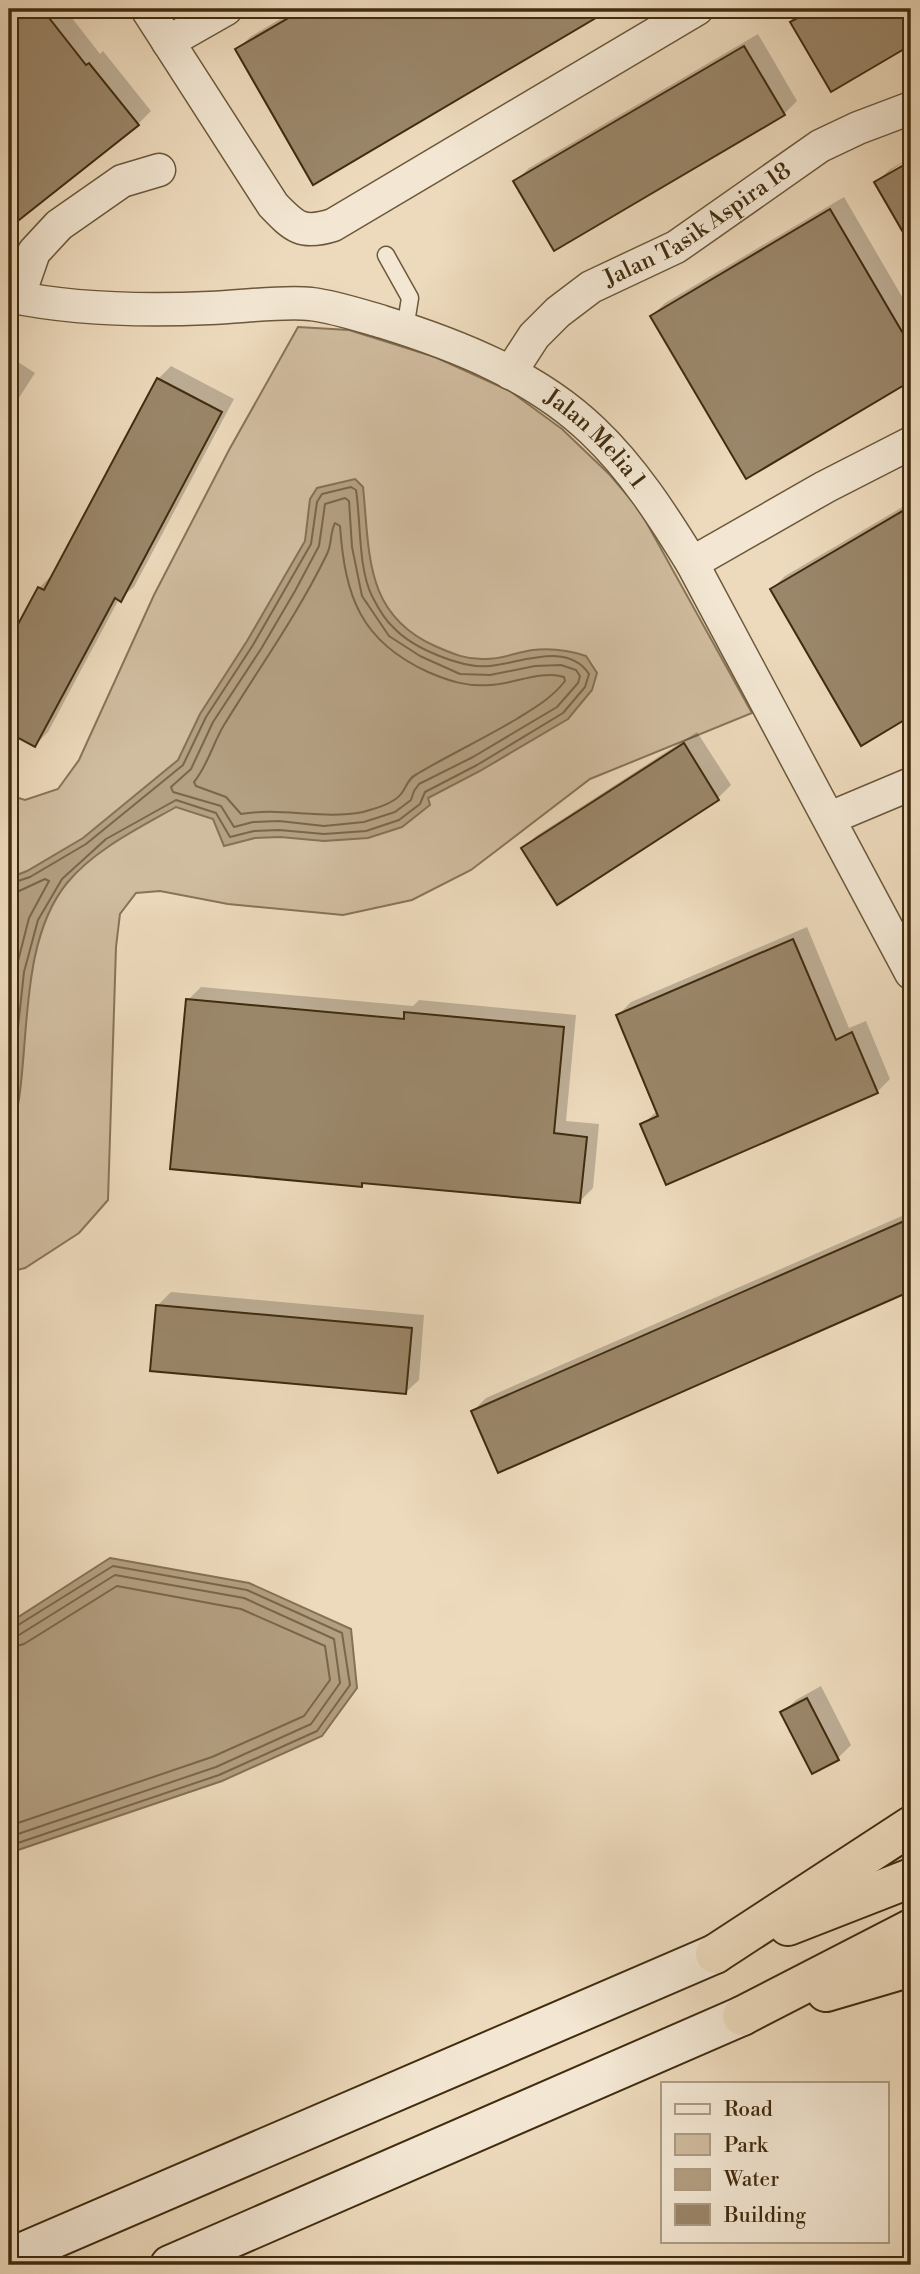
<svg xmlns="http://www.w3.org/2000/svg" width="920" height="2274" viewBox="0 0 920 2274" font-family="'Libre Bodoni',serif">
	<style>
		.green { fill: #d0bc9f; stroke: #887457; stroke-width: 2 }
		.water { fill: #b39f81; stroke: #857153; stroke-width: 2 }
		.shadow { fill: #0003 }
		.lines { fill: none; stroke-linecap: round; stroke-linejoin: round }
		.shore { stroke: #7a6648; stroke-width: 2 }
		.building { fill: #9a8669; stroke: #412c0f; stroke-width: 2 }
		.lane-casing { stroke: #6c583a; stroke-width: 19 }
		.street-casing { stroke: #6c583a; stroke-width: 35 }
		.secondary-casing { stroke: #412c0f; stroke-width: 42 }
		.highway-casing { stroke: #412c0f; stroke-width: 42 }
		.lane { stroke: #f3e7d3; stroke-width: 16 }
		.street { stroke: #f3e7d3; stroke-width: 32 }
		.secondary { stroke: #f3e7d3; stroke-width: 38 }
		.highway { stroke: #eddabc; stroke-width: 38 }
		.labels { text-anchor: middle; dominant-baseline: central; stroke-width: 5; stroke-linejoin: round; paint-order: stroke }
		.street-label { font-size: 23px; fill: #412c0f; stroke: #f3e7d3 }
	</style>
	<rect width="100%" height="100%" fill="#eddabc"/>
	<filter id="stains"><feTurbulence type="fractalNoise" baseFrequency=".00286" numOctaves="4"/><feColorMatrix values="0 0 0 0 .2 0 0 0 0 .09 0 0 0 0 .02 0 0 0 .5 -.17"/></filter>
	<radialGradient id="worn" r=".72"><stop offset=".6" stop-color="#630" stop-opacity="0"/><stop offset="1" stop-color="#630" stop-opacity=".3"/></radialGradient>
	<polygon class="green" points="298,327 349,330 435,357 510,391 562,429 610,475 639,509 752,713 590,779 471,870 412,900 343,915 228,904 160,891 136,893 120,914 116,947 108,1200 79,1233 25,1268 9,1272 9,795 25,800 58,789 79,760 154,595 229,450"/>
	<g class="water">
		<path d="M 355,479 L 363,487 C 370,554 364,614 435,646 C 453,654 467,660 486,659 C 502,659 518,652 533,650 C 552,648 568,650 586,656 L 597,673 L 592,690 L 568,719 L 480,771 L 428,798 L 430,805 L 402,827 L 368,838 L 324,841 L 280,837 L 255,838 L 224,846 L 213,819 L 176,807 C 139,828 94,850 67,883 C 22,938 29,1032 19,1099 C 17,1111 12,1124 9,1135 L 9,878 L 27,871 L 83,838 L 178,760 L 200,714 L 247,641 L 305,541 L 310,499 L 317,488 Z"/>
		<polygon points="110,1558 249,1583 351,1629 357,1688 322,1736 222,1781 9,1853 9,1623"/>
	</g>
	<g class="shadow">
		<polygon points="9,9 65,9 100,54 103,51 151,111 138,124 9,226"/>
		<polygon points="297,9 609,9 314,182 237,50 250,37"/>
		<polygon points="911,9 911,43 832,90 792,23 807,9"/>
		<polygon points="758,34 797,101 784,114 516,181 529,168"/>
		<polygon points="911,157 889,172 889,176 911,163 911,244 876,183 889,170"/>
		<polygon points="844,197 911,312 911,379 747,477 652,316 665,303"/>
		<polygon points="9,356 35,373 9,413"/>
		<polygon points="171,366 234,399 134,587 119,599 48,732 35,745 9,731 9,645 39,588 52,575 158,379"/>
		<polygon points="911,502 911,714 862,743 772,589 785,576"/>
		<polygon points="697,732 731,785 718,798 557,902 523,849 536,836"/>
		<polygon points="807,927 849,1028 866,1021 890,1079 877,1092 642,1125 657,1111 618,1015 631,1002"/>
		<polygon points="201,987 413,1006 419,1000 576,1015 566,1121 599,1124 593,1188 580,1201 365,1182 361,1185 188,1000"/>
		<polygon points="911,1212 911,1289 499,1470 473,1411 486,1398"/>
		<polygon points="171,1292 424,1315 419,1380 405,1393 158,1305"/>
		<polygon points="821,1686 851,1745 838,1758 782,1713 796,1700"/>
	</g>
	<g class="lines">
		<g class="shore">
			<polygon points="345,498 349,501 352,547 362,596 389,636 420,656 460,674 490,675 535,666 561,665 576,670 580,676 578,683 557,707 473,757 419,784 414,791 411,800 395,812 364,822 324,826 279,821 253,822 234,827 221,806 173,792 171,787 191,769 213,722 261,649 295,591 319,546 325,504"/>
			<path d="M 335,523 L 340,526 C 345,596 360,641 428,672 C 449,681 467,687 490,685 C 514,684 541,670 564,677 L 565,681 C 551,699 534,708 515,720 C 483,739 449,755 417,774 C 407,779 407,787 401,794 C 393,804 374,809 363,812 C 322,820 281,807 241,814 L 226,797 L 196,786 L 194,782 C 208,765 213,743 224,725 C 259,668 298,614 327,554 C 332,544 330,532 335,523 Z"/>
			<path d="M 9,884 L 30,877 L 86,844 L 183,765 L 206,717 L 253,645 L 311,544 L 317,502 L 322,494 L 351,487 L 356,490 C 361,521 358,568 372,596 C 377,606 385,620 393,627 C 412,648 462,669 490,666 C 521,663 568,641 589,674 L 585,687 L 563,713 L 477,765 L 425,792 L 420,804 L 399,820 L 366,831 L 324,834 L 279,830 L 254,831 L 230,837 L 216,813 L 176,800 L 106,839 L 62,879 L 38,920 L 24,972 L 9,1110"/>
			<polyline points="9,893 17,892 45,879 49,881 29,918 16,969 9,1040"/>
			<polyline points="9,1628 15,1627 113,1566 247,1590 342,1633 350,1685 317,1731 219,1775 9,1846"/>
			<polyline points="9,1637 19,1635 115,1575 244,1598 334,1639 340,1683 311,1724 216,1767 9,1837"/>
			<polyline points="9,1648 24,1644 117,1586 241,1609 325,1646 330,1680 304,1716 212,1757 9,1826"/>
		</g>
	</g>
	<g class="building">
		<polygon points="9,9 42,9 86,65 89,63 139,125 9,228"/>
		<polygon points="304,9 611,9 313,185 235,49"/>
		<polygon points="814,9 911,9 911,45 831,92 790,22"/>
		<polygon points="744,46 785,115 554,251 513,181"/>
		<polygon points="911,161 911,246 874,182"/>
		<polygon points="830,209 911,347 911,381 746,479 650,316"/>
		<polygon points="157,378 222,412 121,602 115,598 35,747 9,733 9,641 38,587 44,590"/>
		<polygon points="911,506 911,716 861,746 770,589"/>
		<polygon points="684,743 719,800 557,905 521,848"/>
		<polygon points="793,939 836,1040 852,1032 878,1093 666,1185 640,1124 658,1116 616,1015"/>
		<polygon points="186,999 404,1019 404,1012 564,1027 554,1133 587,1137 580,1203 362,1183 362,1187 170,1169"/>
		<polygon points="911,1218 911,1291 498,1473 471,1411"/>
		<polygon points="156,1305 412,1328 406,1394 150,1371"/>
		<polygon points="807,1698 839,1760 812,1774 780,1712"/>
	</g>
	<g class="lines">
		<defs>
			<polyline id="lane" points="386,255 410,298 405,329"/>
			<g id="street">
				<path d="M 147,9 L 273,205 C 294,227 302,235 333,225 L 697,9"/>
				<polyline points="168,42 226,9"/>
				<path id="s1" d="M 9,296 C 75,310 143,311 210,308 C 241,307 281,301 311,304 C 335,307 359,315 383,322 C 457,345 536,376 593,431 C 633,469 663,516 692,563 L 911,973"/>
				<polyline points="18,298 34,252 59,225 122,181 159,170"/>
				<path id="s2" d="M 510,373 L 534,336 L 558,312 L 591,287 L 676,247 L 820,146 L 858,128 L 911,108"/>
				<polyline points="692,563 825,487 911,443"/>
				<polyline points="830,818 911,784"/>
			</g>
			<g id="secondary">
				<polyline points="9,2258 715,1954"/>
				<polyline points="170,2265 742,2016"/>
			</g>
			<g id="highway">
				<polyline points="788,1926 911,1878"/>
				<polyline points="715,1954 911,1826"/>
				<polyline points="826,1992 911,1967"/>
				<polyline points="742,2016 911,1929"/>
			</g>
		</defs>
		<use href="#lane" class="lane-casing"/>
		<use href="#street" class="street-casing"/>
		<use href="#secondary" class="secondary-casing"/>
		<use href="#highway" class="highway-casing"/>
		<use href="#lane" class="lane"/>
		<use href="#street" class="street"/>
		<use href="#secondary" class="secondary"/>
		<use href="#highway" class="highway"/>
	</g>
	<g class="labels">
		<g class="street-label">
			<text stroke="none"><textPath href="#s2" startOffset="243">Jalan Tasik Aspira 18</textPath></text>
			<text stroke="none"><textPath href="#s1" startOffset="623">Jalan Melia 1</textPath></text>
		</g>
	</g>
	<rect width="920" height="2274" fill="none" stroke="#eddabc" stroke-width="35"/>
	<rect x="10" y="10" width="899" height="2253" fill="none" stroke="#412c0f" stroke-width="3.5"/>
	<rect x="18" y="18" width="885" height="2239" fill="none" stroke="#412c0f" stroke-width="2"/>
	<rect x="661" y="2082" width="228" height="161" fill="#f3e7d3" stroke="#ac9c85" stroke-width="2"/>
	<rect x="675" y="2104" width="35" height="10" fill="#f3e7d3" stroke="#ac9c85" stroke-width="2"/>
	<text x="724" y="2116" font-size="21" fill="#412c0f">Road</text>
	<rect x="675" y="2134" width="35" height="21" fill="#d0bc9f" stroke="#ac9c85" stroke-width="2"/>
	<text x="724" y="2152" font-size="21" fill="#412c0f">Park</text>
	<rect x="675" y="2169" width="35" height="21" fill="#b39f81" stroke="#ac9c85" stroke-width="2"/>
	<text x="724" y="2186" font-size="21" fill="#412c0f">Water</text>
	<rect x="675" y="2204" width="35" height="21" fill="#9a8669" stroke="#ac9c85" stroke-width="2"/>
	<text x="724" y="2222" font-size="21" fill="#412c0f">Building</text>
	<rect width="100%" height="100%" filter="url(#stains)"/>
	<rect width="100%" height="100%" fill="url(#worn)"/>
</svg>
